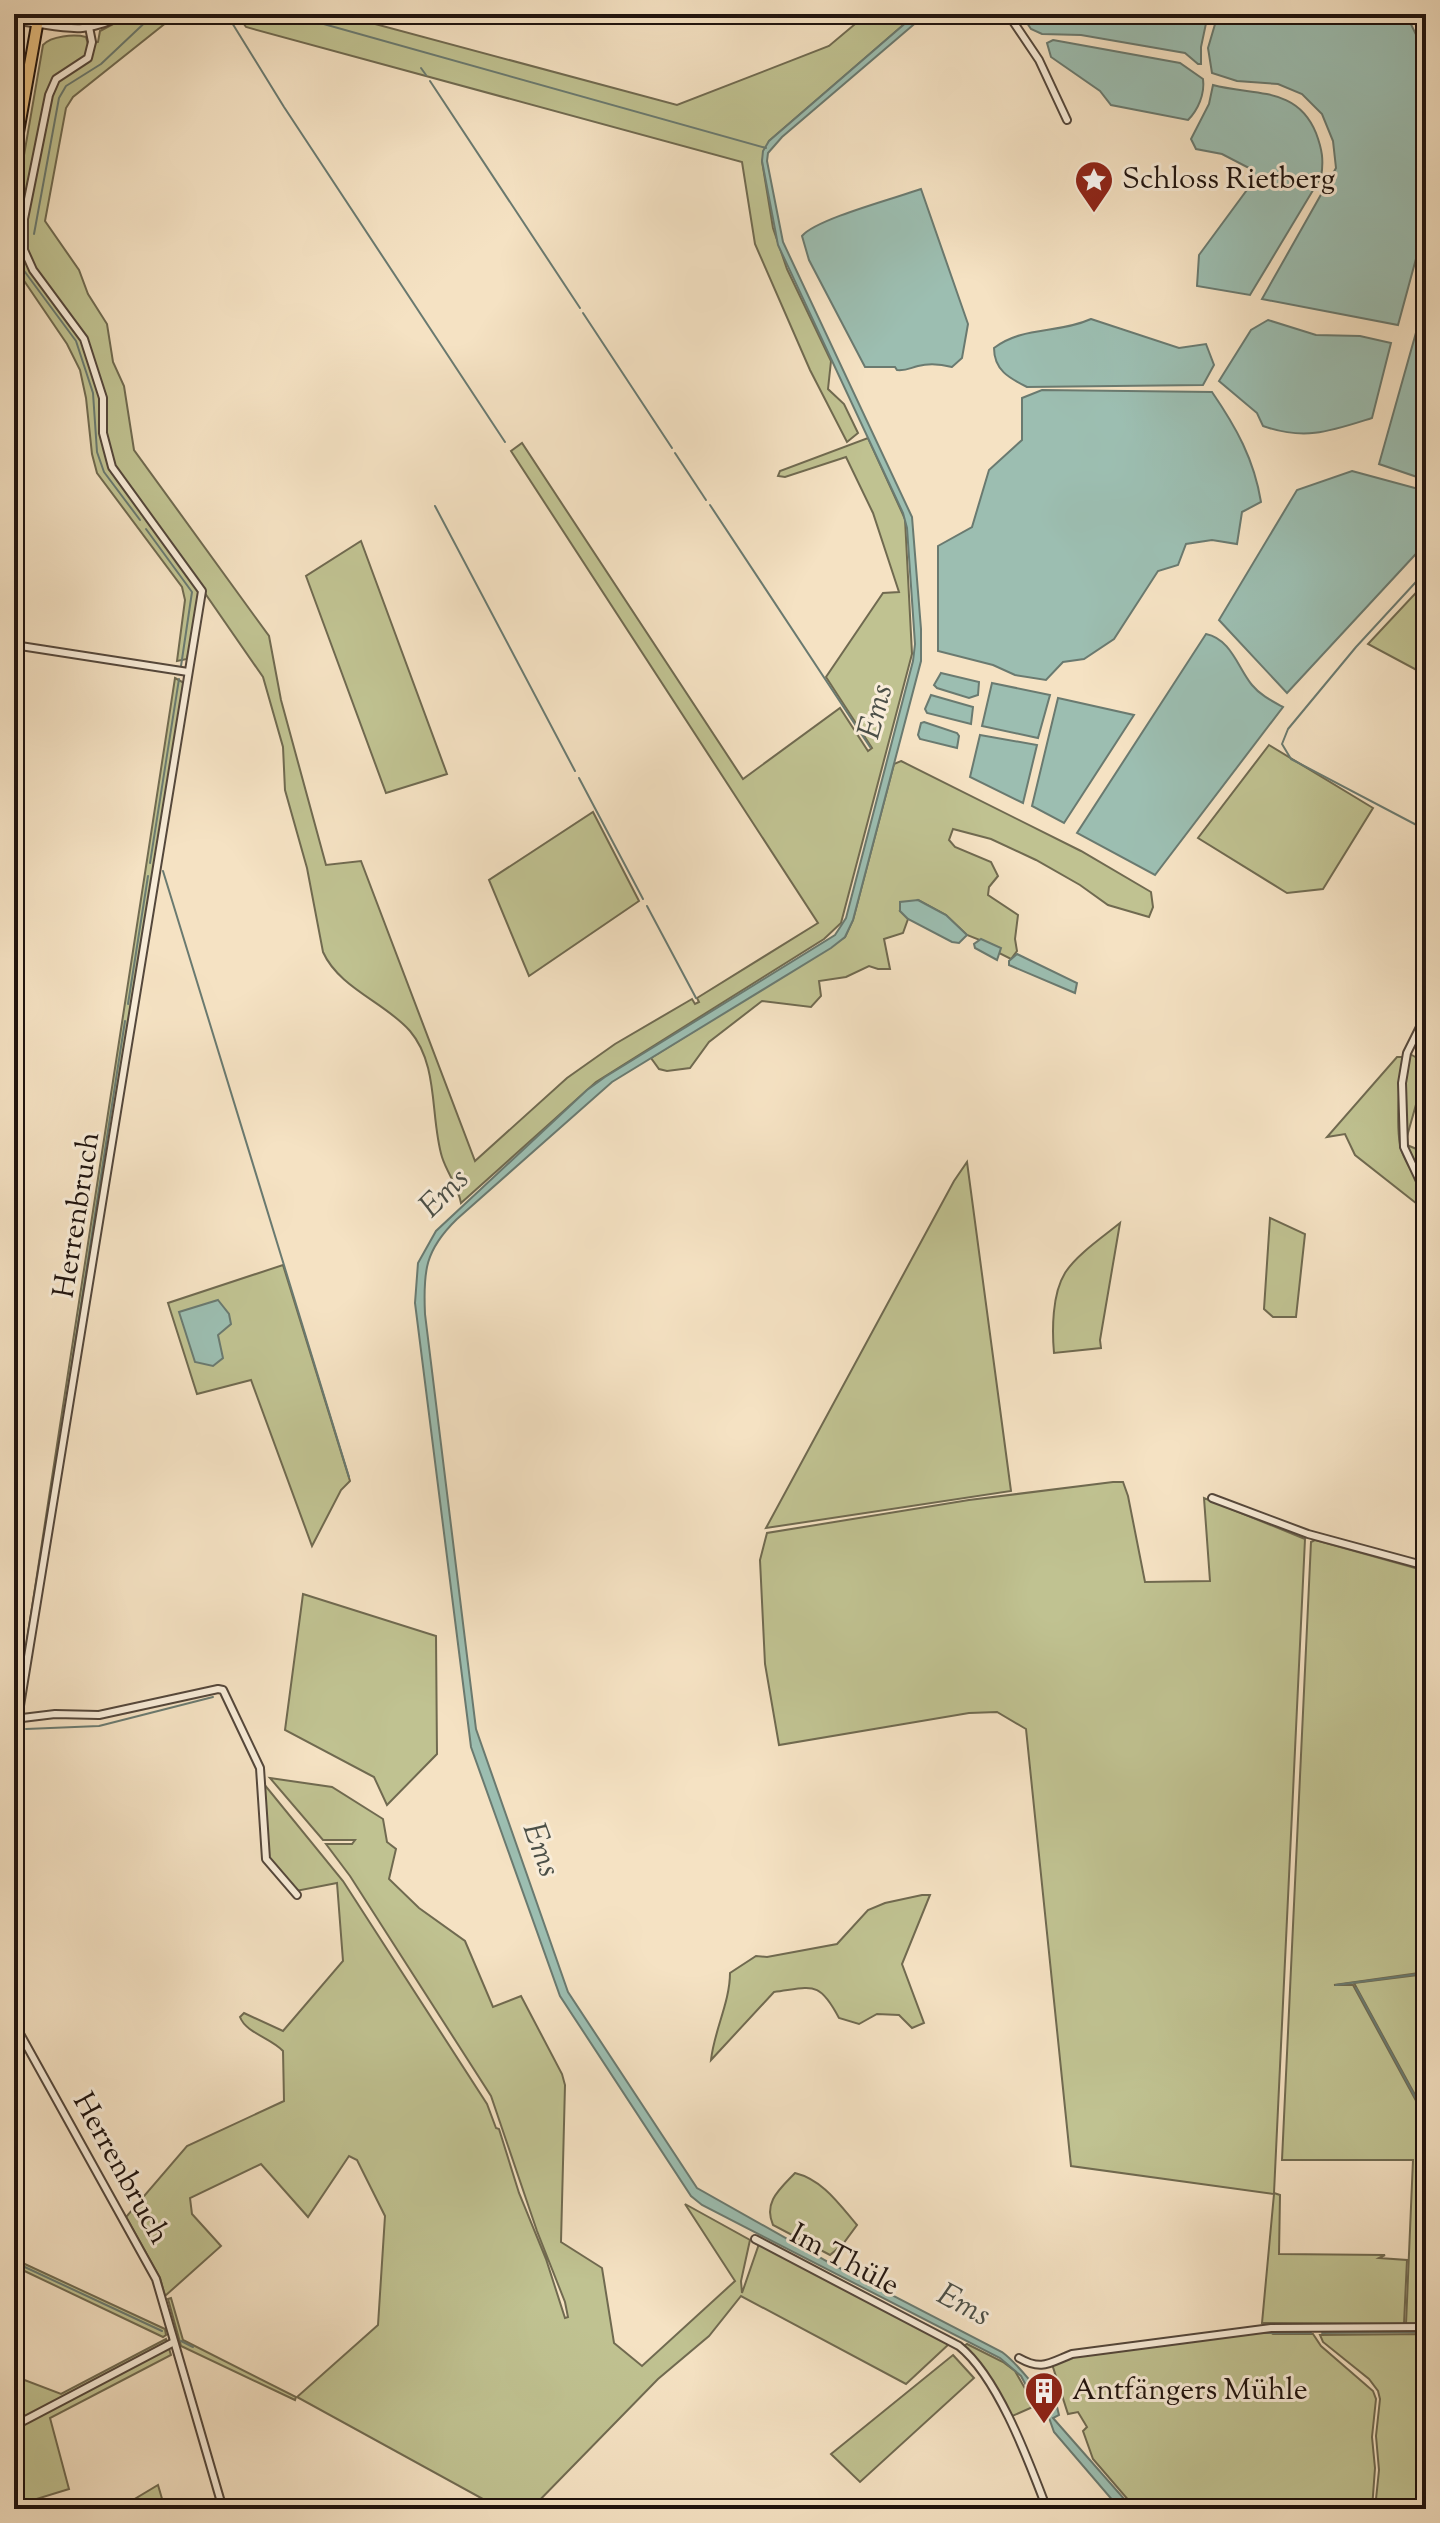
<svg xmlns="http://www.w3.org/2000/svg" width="1440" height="2523" viewBox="0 0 1440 2523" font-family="'Sorts Mill Goudy',serif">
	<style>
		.green { fill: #c0c291; stroke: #706a50; stroke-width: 2 }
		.water { fill: #9cbeb1; stroke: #6a7a70; stroke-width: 2 }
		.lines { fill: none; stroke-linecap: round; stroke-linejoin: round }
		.stream { stroke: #6a7a70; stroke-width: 2 }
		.street-casing { stroke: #54473b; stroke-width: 10 }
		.primary-casing { stroke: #1f130e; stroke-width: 14 }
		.street { stroke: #f8ecd8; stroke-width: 6 }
		.primary { stroke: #eac182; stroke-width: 10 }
		.labels { text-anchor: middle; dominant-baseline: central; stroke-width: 6; stroke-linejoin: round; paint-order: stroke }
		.poi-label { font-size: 30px; fill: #1f130e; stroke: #f8ecd8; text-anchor: start }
		.street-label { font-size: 30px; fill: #1f130e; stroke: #f8ecd8 }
		.water-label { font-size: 32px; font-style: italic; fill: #4b4f47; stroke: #f8ecd8 }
	</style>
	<rect width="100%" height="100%" fill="#f5e2c3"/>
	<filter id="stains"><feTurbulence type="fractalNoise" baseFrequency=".0025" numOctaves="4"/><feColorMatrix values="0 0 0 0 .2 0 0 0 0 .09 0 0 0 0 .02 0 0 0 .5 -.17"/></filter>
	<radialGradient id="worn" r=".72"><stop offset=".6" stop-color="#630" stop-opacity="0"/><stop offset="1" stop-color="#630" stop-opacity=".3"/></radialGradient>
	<g class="green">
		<path d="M 132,14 L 177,14 L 73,97 L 66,108 L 45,221 L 79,270 L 88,294 L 107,324 L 113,362 L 124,386 L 134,450 L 269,636 L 281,700 L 326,865 L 361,861 L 475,1161 L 567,1078 L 615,1044 L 692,999 L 695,1004 L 699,1002 L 697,998 L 818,923 L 511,451 L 522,443 L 743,779 L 840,708 L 868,751 L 872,748 L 826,677 L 883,593 L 899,592 L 873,513 L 846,457 L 785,477 L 778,476 L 780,471 L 868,438 L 905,519 L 912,654 L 841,923 L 824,939 L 596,1082 L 461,1203 C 458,1186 447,1173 442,1157 C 430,1117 439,1065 410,1031 C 386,1003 339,988 323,952 L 307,868 L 285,790 L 283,747 L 263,677 L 202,589 L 187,659 L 177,661 L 185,600 L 182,587 L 97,473 L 92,454 L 86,398 L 80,370 L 67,344 L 14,266 L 14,213 L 43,45 C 51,36 74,34 86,37 L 88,44 L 98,42 L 100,31 Z"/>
		<polygon points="237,14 338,14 677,105 829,46 867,14 916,14 769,141 762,161 773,228 787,269 831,361 828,389 844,404 858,433 847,442 810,370 755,244 742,162 246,27"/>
		<polygon points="361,541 447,774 386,793 306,576"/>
		<polygon points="1426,582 1426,675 1368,644"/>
		<polygon points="175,678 186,684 17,1705"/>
		<polygon points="1269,745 1373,808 1323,889 1287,893 1198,838"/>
		<polygon points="901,761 1081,851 1151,892 1153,907 1149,917 1108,905 1080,885 1036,860 991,839 953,829 949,840 955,847 991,862 998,876 989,887 988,895 1018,915 1015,939 1017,951 1011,959 999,953 1000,948 967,935 946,915 918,900 900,911 908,919 903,933 884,939 890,969 878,969 869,966 846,977 819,981 821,996 811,1007 762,1001 709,1042 690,1068 667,1071 659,1069 651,1058 845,937 853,920 894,764"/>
		<polygon points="593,812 639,901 529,976 489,880"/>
		<polygon points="1410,1054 1426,1063 1426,1069 1406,1140 1406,1079"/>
		<path d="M 1397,1057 L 1403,1057 C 1399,1077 1395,1134 1402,1152 C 1409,1171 1426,1190 1426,1211 L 1355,1155 L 1345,1134 L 1327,1137 Z"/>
		<polygon points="1407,1145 1426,1153 1426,1187"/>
		<polygon points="967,1162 1011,1491 766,1528 954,1181"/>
		<polygon points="1270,1218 1305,1234 1296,1317 1273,1317 1264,1309"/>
		<path d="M 1120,1223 L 1100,1340 L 1101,1348 L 1054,1353 C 1052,1330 1052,1294 1065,1273 C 1076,1255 1104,1236 1120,1223 Z"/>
		<polygon points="283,1265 350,1481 341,1490 312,1546 251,1380 197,1394 168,1303"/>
		<polygon points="1113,1482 1123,1482 1128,1496 1145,1582 1210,1581 1204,1498 1305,1539 1274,2193 1280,2195 1279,2254 1385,2255 1379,2258 1407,2260 1404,2324 1262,2323 1274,2194 1071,2166 1026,1729 997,1712 969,1713 779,1745 765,1664 760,1560 767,1533 969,1500"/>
		<polygon points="1315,1540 1426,1571 1426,1972 1334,1985 1353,1985 1426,2119 1426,2324 1406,2324 1413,2160 1282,2160 1311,1542"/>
		<polygon points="303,1594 436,1636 437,1754 387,1805 374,1777 285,1730"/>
		<path d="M 270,1778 L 332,1787 L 383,1819 L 387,1842 L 396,1849 L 389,1879 L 419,1908 L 465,1941 L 493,2007 L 521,1996 L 562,2074 L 565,2085 L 561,2242 L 602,2268 L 614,2343 L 642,2366 L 735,2281 L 685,2204 L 750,2240 L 741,2281 L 742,2293 L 759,2244 L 949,2344 L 906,2384 L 741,2296 L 709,2336 L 658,2379 L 531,2509 L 501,2509 L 297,2397 L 378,2325 L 385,2216 L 357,2160 L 349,2156 L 308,2217 L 261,2164 L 190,2198 L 192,2214 L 221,2246 L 165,2296 L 160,2278 L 126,2217 L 187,2146 L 284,2101 L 283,2051 C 271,2038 246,2033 240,2017 L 244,2013 L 283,2031 L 343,1961 L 337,1883 L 296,1891 L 268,1858 L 264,1784 L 343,1881 L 487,2104 L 496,2128 L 499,2129 L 519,2193 L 546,2259 L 565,2318 L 568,2317 L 565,2302 L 537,2231 L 491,2096 L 350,1876 L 326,1844 L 352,1844 L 355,1840 L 323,1840 Z"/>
		<path d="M 922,1895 L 930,1895 L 902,1964 L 924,2023 L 912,2028 L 899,2015 L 877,2014 L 859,2024 L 839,2018 C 819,1980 813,1987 774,1992 L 711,2060 C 714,2031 730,2002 730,1973 L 756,1956 L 767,1957 L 837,1944 L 868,1910 L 885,1903 Z"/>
		<polygon points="1426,1974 1426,2115 1354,1983"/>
		<path d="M 795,2173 C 823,2180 839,2204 857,2225 L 843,2244 L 830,2255 L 773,2225 C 763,2202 780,2189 795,2173 Z"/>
		<polygon points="14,2259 165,2329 166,2335 163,2337 14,2266"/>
		<polygon points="171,2298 183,2340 296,2397 295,2400 181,2346 168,2299"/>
		<polygon points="1268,2331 1273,2334 1313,2334 1321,2346 1373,2391 1376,2399 1372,2437 1375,2468 1372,2509 1136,2509 1093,2459 1083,2431 1087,2427 1078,2412 1068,2414 1052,2364 1075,2355"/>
		<polygon points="1426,2334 1426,2509 1375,2509 1379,2470 1376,2436 1380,2399 1378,2391 1369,2379 1323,2342 1320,2335"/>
		<polygon points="166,2339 171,2355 50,2418 69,2489 33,2500 28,2509 14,2509 14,2376 61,2394"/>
		<polygon points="967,2344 1003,2362 1015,2371 1035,2406 1010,2417 981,2365 964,2346"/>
		<polygon points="953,2355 974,2378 860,2482 831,2454"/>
		<polygon points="158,2485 165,2509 118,2509"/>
	</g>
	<g class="water">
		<path d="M 916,14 L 926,14 L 782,137 L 768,153 L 767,161 L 783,242 L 912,517 L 921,629 L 921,661 L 853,920 L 845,937 L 831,948 L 612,1082 L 457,1219 C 425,1250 423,1271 425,1314 L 476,1729 L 568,1992 L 697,2188 L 830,2263 L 1002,2352 C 1025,2369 1036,2394 1057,2407 L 1059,2415 L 1053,2418 L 1133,2509 L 1120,2509 L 1054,2432 L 1049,2418 L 1040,2412 L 1021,2376 L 1000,2358 L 702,2205 L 691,2196 L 560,1996 L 471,1747 L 415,1303 L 418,1263 L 436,1231 L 587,1090 L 605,1077 L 835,935 L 846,918 L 913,661 L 915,644 L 907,528 L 903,513 L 778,245 L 762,161 L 763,151 L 769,141 Z"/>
		<polygon points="1021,14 1208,14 1201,47 1201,64 1198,64 1185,53 1081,35 1042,34 1031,29"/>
		<polygon points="1218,14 1406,14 1426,55 1426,222 1398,325 1262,299 1336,168 1333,141 1322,114 1302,94 1278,84 1237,81 1212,73 1208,48"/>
		<path d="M 1053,40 L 1180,63 L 1203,79 C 1205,94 1198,110 1188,120 L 1111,105 L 1100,91 L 1051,57 L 1047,43 Z"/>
		<path d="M 1213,85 C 1254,96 1297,86 1316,133 C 1322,149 1324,160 1321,177 L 1250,295 L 1197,286 L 1199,255 L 1252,183 L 1254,177 L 1251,169 L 1222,154 L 1196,149 L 1191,139 L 1209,104 Z"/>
		<path d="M 921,189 L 968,324 L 962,358 L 952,367 C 940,364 930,363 918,366 C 910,368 906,371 897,370 L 895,367 L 865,367 L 809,260 L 802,236 C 816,219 896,198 921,189 Z"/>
		<path d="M 1091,319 L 1179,348 L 1206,344 L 1214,365 L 1203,385 L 1027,387 C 1009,378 994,370 994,348 C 1023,326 1058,334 1091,319 Z"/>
		<path d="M 1268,320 L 1316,335 L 1360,336 L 1391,343 L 1372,418 C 1331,431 1305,441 1263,426 L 1257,413 L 1219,381 L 1251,330 Z"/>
		<polygon points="1419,322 1426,324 1426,480 1379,464"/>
		<path d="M 1042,390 L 1212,392 C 1236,427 1254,459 1261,502 L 1242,512 L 1237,544 L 1212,540 L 1186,544 L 1178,565 L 1158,571 L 1114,639 L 1084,659 L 1063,662 L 1046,680 L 1015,675 L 993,665 L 938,651 L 938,546 L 972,527 L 989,470 L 1022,440 L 1022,398 Z"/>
		<polygon points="1352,471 1426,491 1426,543 1287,693 1219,620 1297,490"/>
		<path d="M 1206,634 C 1231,639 1238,668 1252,685 C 1260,695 1272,701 1283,707 L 1155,875 L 1077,833 Z"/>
		<polygon points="941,673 979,682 978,695 969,698 937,688 934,685"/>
		<polygon points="992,683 1050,695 1038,738 982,726"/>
		<polygon points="931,695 973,707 971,724 927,713 925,709"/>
		<polygon points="1058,698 1134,715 1064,823 1032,806"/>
		<polygon points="924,722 957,733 959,736 957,748 920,739 918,735 921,723"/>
		<polygon points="980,735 1037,745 1023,803 970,777"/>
		<polygon points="918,900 946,915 967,935 959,943 952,942 908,919 900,911 900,902"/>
		<polygon points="981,939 1001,948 997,960 975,948 974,944"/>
		<polygon points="1017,954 1077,983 1075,993 1009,965 1009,961"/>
		<polygon points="218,1300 229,1314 231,1324 218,1335 223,1358 213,1366 195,1362 179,1312"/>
	</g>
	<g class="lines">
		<g class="stream">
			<polyline points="288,14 766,148"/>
			<polyline points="229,18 284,107 505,442"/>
			<polyline points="421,68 426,75"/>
			<polyline points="430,81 580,308"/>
			<polyline points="34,234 59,98 66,86 101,64 154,14"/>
			<polyline points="22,268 76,341 93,393 97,452 104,472 140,520"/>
			<polyline points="583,313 672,448"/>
			<polyline points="675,453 706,500"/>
			<polyline points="710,505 870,747"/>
			<polyline points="435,506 575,771"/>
			<polyline points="146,529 192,592 181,666"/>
			<polyline points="1426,571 1356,647 1288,729 1282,744 1291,759 1426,830"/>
			<polyline points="579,778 643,899"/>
			<polyline points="150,863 179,679"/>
			<polyline points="163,871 349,1477"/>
			<polyline points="647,906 696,998"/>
			<polyline points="128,1004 148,876"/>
			<polyline points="67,1395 125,1021"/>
			<polyline points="50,1504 65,1406"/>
			<polyline points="26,1729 99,1726 213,1697"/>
			<polyline points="1336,1985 1426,1973"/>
			<polyline points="1356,1988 1426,2117"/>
			<polyline points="14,2262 162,2331"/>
			<polyline points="1264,2333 1311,2333"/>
			<polyline points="1322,2333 1426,2332"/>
			<polyline points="181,2341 193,2347"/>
		</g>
		<defs>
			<g id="street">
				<polyline points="1008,14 1039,60 1067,120"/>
				<path d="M 14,21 C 58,24 81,39 124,14"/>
				<polyline points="14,645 188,672"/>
				<polyline points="1426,1015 1407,1053 1402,1083 1404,1147 1426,1194"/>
				<polyline points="1212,1498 1308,1534 1426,1566"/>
				<polyline points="14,1719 55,1714 99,1715 218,1689 223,1690 260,1768 266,1859 297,1895"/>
				<polyline points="14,1764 18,1718 202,591 112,467 103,433 103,398 84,339 33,270 24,250 24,219 49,95 56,79 88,58 92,42 89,27"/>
				<polyline points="14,2023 156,2279 223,2509"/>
				<path d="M 755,2239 L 959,2346 C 998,2377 1029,2462 1047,2509"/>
				<path d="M 1019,2358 C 1042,2371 1049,2363 1072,2354 L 1271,2328 L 1426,2327"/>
				<polyline points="14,2426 174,2342"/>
			</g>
			<polyline id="primary" points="14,155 39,14"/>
		</defs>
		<use href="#street" class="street-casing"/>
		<use href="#primary" class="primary-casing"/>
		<use href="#street" class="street"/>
		<use href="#primary" class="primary"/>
	</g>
	<defs>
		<symbol id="sight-pin" viewBox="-11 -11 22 30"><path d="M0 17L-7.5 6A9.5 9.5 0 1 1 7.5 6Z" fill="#8f2418" stroke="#f8ecd8"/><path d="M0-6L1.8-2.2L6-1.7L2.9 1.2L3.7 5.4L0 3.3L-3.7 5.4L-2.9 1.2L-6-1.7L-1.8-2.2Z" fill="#fff"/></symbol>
		<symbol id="building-pin" viewBox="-11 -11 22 30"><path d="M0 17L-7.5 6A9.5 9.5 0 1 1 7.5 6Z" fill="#8f2418" stroke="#f8ecd8"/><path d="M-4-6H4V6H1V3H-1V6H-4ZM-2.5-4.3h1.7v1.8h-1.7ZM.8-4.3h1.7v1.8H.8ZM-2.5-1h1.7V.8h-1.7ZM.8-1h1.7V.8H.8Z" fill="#fff"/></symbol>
	</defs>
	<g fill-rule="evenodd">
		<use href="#sight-pin" x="1072" y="158" width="44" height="60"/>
		<use href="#building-pin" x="1022" y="2369" width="44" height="60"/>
	</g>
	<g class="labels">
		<g class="poi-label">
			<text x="1122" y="180">Schloss Rietberg</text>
			<text x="1072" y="2391">Antfängers Mühle</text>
		</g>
		<g class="street-label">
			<text transform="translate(78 1215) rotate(-81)">Herrenbruch</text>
			<text transform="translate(120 2169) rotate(61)">Herrenbruch</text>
			<text transform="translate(844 2261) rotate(28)">Im Thüle</text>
		</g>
		<g class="water-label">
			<text transform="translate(877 712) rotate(-75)">Ems</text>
			<text transform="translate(445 1194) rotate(-45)">Ems</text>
			<text transform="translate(540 1850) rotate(70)">Ems</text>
			<text transform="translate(963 2306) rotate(28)">Ems</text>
		</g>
	</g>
	<rect width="1440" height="2523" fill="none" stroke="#f5e2c3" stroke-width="48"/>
	<rect x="16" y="16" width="1408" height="2491" fill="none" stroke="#1f130e" stroke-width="4"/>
	<rect x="24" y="24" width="1392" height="2475" fill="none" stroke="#1f130e" stroke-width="2"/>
	<rect width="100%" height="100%" filter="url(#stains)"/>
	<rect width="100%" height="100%" fill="url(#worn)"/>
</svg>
